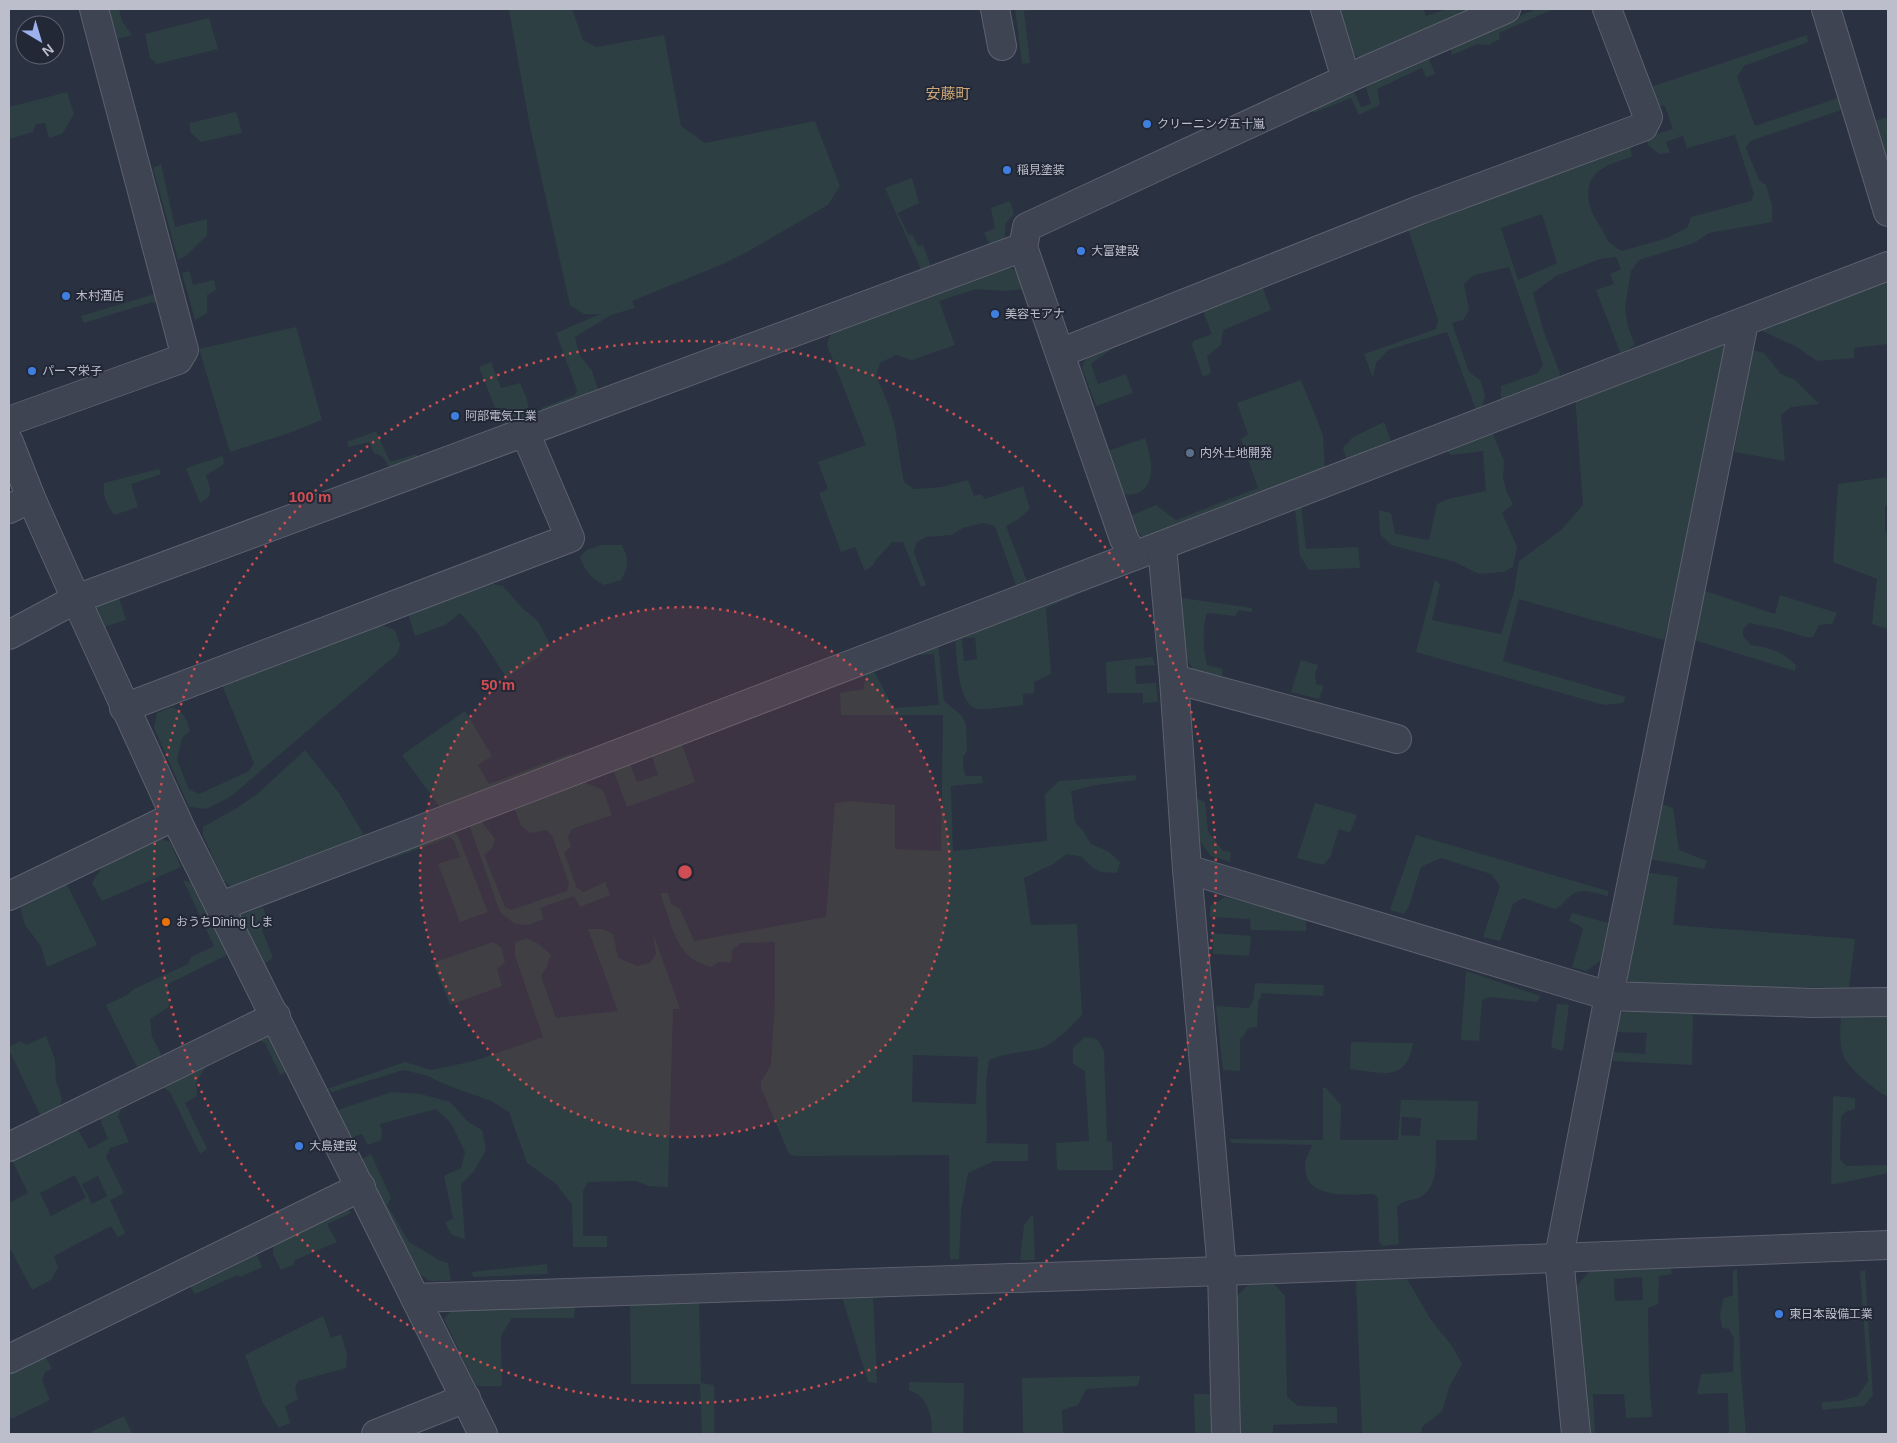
<svg xmlns="http://www.w3.org/2000/svg" width="1897" height="1443" viewBox="0 0 1897 1443" font-family="Helvetica,'Noto Sans JP',sans-serif">
	<style>
		.green { fill: #2d3f43; fill-rule: evenodd }
		.lines { fill: none; stroke-linecap: round; stroke-linejoin: round }
		.street-casing { stroke: #5d616f; stroke-width: 30 }
		.street { stroke: #3e4451; stroke-width: 28 }
		.ring { fill: none; stroke: #d04e51; stroke-width: 2.5; stroke-dasharray: 2.5 5 }
		.shop-dot { fill: #3f7fe0; stroke: #232837; stroke-width: 2 }
		.service-dot { fill: #5c6f8a; stroke: #232837; stroke-width: 2 }
		.food-dot { fill: #e8710a; stroke: #232837; stroke-width: 2 }
		.labels { text-anchor: middle; dominant-baseline: central; stroke-width: 4; stroke-linejoin: round; paint-order: stroke }
		.poi-label { font-size: 12px; fill: #bcbfcb; stroke: #232837; text-anchor: start }
		.quarter-label { font-size: 15px; fill: #cca776; stroke: #232837 }
		.centre { fill: #d04e51; stroke: #232837; stroke-width: 2.5 }
		.ring-label { font-size: 15px; text-anchor: middle; font-weight: bold; fill: #d04e51; stroke: #232837; stroke-width: 4; stroke-linejoin: round; paint-order: stroke }
	</style>
	<rect width="100%" height="100%" fill="#2a3141"/>
	<g class="green">
		<polygon points="108,9 119,9 122,21 132,35 118,39"/>
		<polygon points="518,9 572,9 583,40 596,47 664,35 681,126 705,143 815,121 840,186 828,205 749,251 723,264 632,301 635,308 611,315 575,337 579,354 592,371 599,392 544,413 541,408 575,395 577,390 556,333 600,314 584,314 570,305 530,127 509,10"/>
		<polygon points="1015,9 1044,9 1024,11 1030,63 1022,64"/>
		<polygon points="1340,9 1423,9 1426,16 1447,9 1470,9 1359,58 1349,50"/>
		<polygon points="1536,9 1554,9 1499,33 1500,39 1489,45 1477,44 1452,55 1450,46"/>
		<polygon points="209,18 218,49 157,64 150,58 145,34"/>
		<path d="M 1807,35 L 1808,42 L 1744,66 L 1737,77 L 1755,126 L 1841,97 L 1847,108 L 1750,141 L 1746,148 L 1759,180 L 1766,185 L 1772,205 L 1772,222 L 1709,233 L 1694,243 L 1639,260 L 1631,271 L 1625,306 L 1628,327 L 1635,345 L 1621,354 L 1596,290 L 1614,284 L 1610,274 L 1621,269 L 1616,257 L 1600,259 L 1556,276 L 1533,293 L 1543,329 L 1560,373 L 1559,382 L 1503,404 L 1501,397 L 1501,386 L 1538,373 L 1543,364 L 1509,267 L 1474,275 L 1464,284 L 1469,310 L 1463,320 L 1452,323 L 1469,372 L 1480,380 L 1485,395 L 1482,408 L 1476,410 L 1447,332 L 1388,350 L 1376,363 L 1373,378 L 1364,354 L 1436,329 L 1438,320 L 1407,226 L 1630,143 L 1632,157 C 1624,160 1614,162 1607,166 C 1580,179 1586,206 1600,226 C 1610,241 1604,241 1622,251 L 1667,238 L 1687,228 L 1691,217 L 1751,201 L 1754,194 L 1735,135 L 1687,148 L 1683,136 L 1666,142 L 1670,153 L 1659,154 L 1649,146 L 1646,137 L 1673,129 L 1665,106 L 1654,105 L 1648,88 ZM 1542,214 L 1557,263 L 1518,280 L 1501,228 Z"/>
		<polygon points="1429,59 1435,74 1426,77 1422,68 1377,89 1380,105 1359,115 1351,98 1313,113 1312,109 1354,92 1361,107 1371,104 1366,87"/>
		<polygon points="67,92 74,114 62,134 49,138 45,123 36,124 33,132 9,139 9,107"/>
		<polygon points="236,112 242,133 201,142 190,132 190,123"/>
		<polygon points="1888,117 1888,173 1874,121"/>
		<polygon points="161,164 175,227 207,219 207,235 186,256 178,260 153,168"/>
		<polygon points="912,178 919,203 898,213 909,236 912,234 918,246 923,245 932,269 922,272 885,188"/>
		<polygon points="1010,201 1014,214 1006,223 1004,243 992,249 984,233 995,228 991,208"/>
		<path d="M 1007,266 L 1018,272 L 1024,289 L 1004,291 L 976,289 L 939,301 L 955,345 L 912,360 L 896,355 L 880,363 L 876,376 C 884,393 891,410 895,428 C 898,446 900,464 904,482 L 914,489 L 942,487 L 968,480 L 974,496 L 981,494 L 985,499 L 1023,486 L 1030,509 L 1017,520 L 1006,526 L 1027,581 L 1016,585 L 995,526 L 983,523 L 963,528 L 952,535 L 926,537 L 916,543 L 914,552 L 926,585 L 921,587 L 903,542 L 892,542 C 886,550 877,556 873,565 L 865,571 L 855,547 L 841,552 L 819,493 L 828,489 L 818,462 L 866,445 L 827,345 L 831,332 Z"/>
		<polygon points="189,271 193,285 214,280 216,290 207,295 207,313 195,320 182,273"/>
		<polygon points="1888,279 1888,344 1854,348 1854,358 1817,361 1795,346 1762,331 1769,321"/>
		<polygon points="1263,288 1271,310 1223,330 1221,345 1207,356 1211,373 1203,377 1192,345 1193,341 1212,334 1203,311"/>
		<polygon points="158,293 162,301 157,303 152,302 84,323 81,316"/>
		<polygon points="1178,320 1178,323 1113,348 1091,364 1098,384 1126,374 1133,393 1096,406 1082,368 1089,351"/>
		<polygon points="296,327 322,420 289,433 230,452 199,349"/>
		<polygon points="1733,340 1664,640 1519,599 1503,661 1626,697 1623,703 1604,705 1416,652 1435,580 1440,584 1432,620 1501,634 1514,592 1519,561 1561,530 1583,505 1575,396"/>
		<polygon points="1753,350 1764,353 1781,374 1795,380 1819,404 1791,407 1781,415 1785,461 1734,452"/>
		<polygon points="491,362 501,388 520,383 527,399 530,418 503,428 479,367"/>
		<polygon points="1301,380 1323,435 1325,472 1147,541 1135,530 1130,516 1156,505 1176,520 1258,488 1241,439 1248,434 1237,403"/>
		<polygon points="1384,422 1392,444 1347,460 1343,448 1353,437"/>
		<polygon points="376,431 390,462 416,454 418,457 390,468 383,457 374,453 369,442 349,447 347,442"/>
		<polygon points="1492,432 1504,461 1503,478 1507,493 1513,504 1502,513 1517,547 1513,567 1504,572 1479,574 1455,562 1391,545 1380,534 1379,510 1391,513 1395,534 1429,540 1437,504 1448,499 1486,491 1483,451 1451,455 1446,449"/>
		<path d="M 1145,438 C 1150,455 1159,482 1138,493 C 1133,495 1126,494 1122,495 L 1105,452 Z"/>
		<polygon points="223,456 224,464 206,475 210,489 209,497 200,503 186,468"/>
		<path d="M 159,469 L 161,474 L 131,484 L 138,507 L 114,515 C 107,504 102,496 104,483 Z"/>
		<polygon points="1888,477 1888,503 1885,507 1885,530 1888,536 1888,629 1872,624 1877,579 1833,562 1838,484"/>
		<polygon points="1301,504 1306,549 1358,547 1360,568 1309,570 1300,556 1295,508"/>
		<path d="M 602,545 L 622,545 C 629,560 629,566 621,580 L 604,585 C 591,578 585,572 580,557 L 587,550 Z"/>
		<polygon points="161,576 163,581 119,598 126,620 101,628 93,608 101,598"/>
		<polygon points="493,584 503,586 522,608 538,621 550,644 537,658 506,677 478,634 460,613 445,625 415,636 408,614"/>
		<path d="M 1074,591 L 1076,595 L 1046,608 L 1051,674 L 1034,682 L 1034,693 L 1023,694 L 1023,705 C 1015,706 983,710 977,709 C 957,704 957,655 955,638 ZM 975,637 L 977,659 L 964,661 L 962,639 Z"/>
		<path d="M 1705,591 L 1775,614 L 1780,595 L 1837,613 L 1832,624 L 1819,625 L 1813,637 L 1806,637 L 1779,629 L 1749,623 L 1743,629 L 1743,636 L 1751,645 C 1768,647 1784,652 1796,665 L 1795,671 L 1694,640 Z"/>
		<path d="M 1182,598 L 1252,608 L 1252,612 L 1239,610 L 1235,616 L 1207,613 C 1202,627 1203,650 1207,665 L 1223,669 L 1222,676 L 1193,670 L 1185,655 Z"/>
		<path d="M 379,624 L 395,630 L 400,645 L 397,654 L 230,797 L 206,809 L 189,807 L 154,728 L 157,713 L 172,707 C 184,711 187,720 190,731 L 182,738 L 177,760 L 189,789 L 199,794 L 249,771 L 254,763 L 222,685 Z"/>
		<path d="M 938,643 L 944,701 L 962,716 L 966,724 L 967,751 L 963,757 L 963,768 L 966,776 L 982,776 L 983,783 L 951,786 L 953,851 L 1047,841 L 1045,794 L 1059,781 L 1136,775 L 1136,780 L 1096,785 L 1071,791 L 1075,822 L 1084,832 L 1091,844 L 1109,852 L 1120,862 L 1117,873 L 1101,872 L 1093,868 L 1082,857 L 1067,854 L 1053,864 L 1024,878 L 1031,925 L 1077,924 L 1082,1014 C 1075,1024 1051,1046 1039,1049 C 1020,1053 1008,1052 989,1060 L 986,1081 L 987,1139 L 985,1143 L 1028,1144 L 1028,1161 L 994,1161 L 968,1173 L 961,1211 L 959,1259 L 950,1259 L 949,1155 L 795,1156 L 789,1154 L 761,1088 L 761,1082 L 771,1065 L 775,999 L 775,942 L 741,943 L 732,950 L 731,962 L 718,962 L 711,967 C 704,964 695,962 690,957 C 673,942 668,913 660,893 L 668,893 L 671,904 L 680,909 L 694,941 L 826,917 L 835,803 L 852,801 L 895,805 L 895,849 L 941,851 L 943,715 L 841,715 L 840,693 L 864,689 L 865,675 L 847,680 L 871,666 L 894,708 L 939,705 L 934,654 L 918,655 L 917,651 ZM 913,1055 L 978,1057 L 976,1104 L 912,1102 Z"/>
		<polygon points="1153,657 1155,665 1135,666 1136,684 1156,683 1158,702 1143,703 1143,693 1107,693 1106,662"/>
		<polygon points="1301,660 1318,665 1315,674 1316,684 1324,686 1319,699 1291,692"/>
		<polygon points="465,711 492,756 478,765 489,784 572,753 574,759 442,810 402,755"/>
		<polygon points="681,742 695,782 627,807 612,767 629,761 637,782 658,775 651,753"/>
		<polygon points="305,750 339,793 363,833 362,841 241,887 230,886 223,880 203,835 203,827 237,808 256,795"/>
		<polygon points="579,780 603,790 612,815 572,829 568,837 571,846 564,853 577,888 584,892 605,882 610,895 580,907 574,896 540,908 544,919 528,925 515,924 500,912 468,821 479,818 495,839 493,847 484,855 505,907 511,910 567,891 569,884 552,835 546,830 530,833 521,826 513,804"/>
		<polygon points="1196,798 1205,802 1208,831 1223,851 1231,852 1230,862 1211,856 1200,841"/>
		<polygon points="1315,803 1357,815 1350,833 1339,829 1330,857 1323,865 1297,858"/>
		<polygon points="1659,803 1673,808 1679,850 1707,861 1704,869 1649,859"/>
		<polygon points="452,830 458,836 488,912 460,922 438,864 460,857 454,841 450,837 391,859 388,853"/>
		<path d="M 1416,835 L 1608,891 L 1608,896 C 1597,894 1582,887 1573,894 C 1565,899 1565,904 1555,909 L 1523,898 L 1513,904 L 1500,941 L 1483,937 L 1500,886 L 1491,874 L 1441,858 L 1421,867 L 1409,906 L 1404,914 L 1390,910 Z"/>
		<polygon points="157,837 170,842 181,867 102,901 92,883 106,861"/>
		<polygon points="1644,872 1678,877 1673,925 1855,939 1849,988 1635,985 1624,977"/>
		<polygon points="183,880 193,883 227,955 168,984 169,1007 150,1019 152,1037 161,1054 158,1063 139,1071 106,1005 127,995 134,989 188,964 191,957 214,946"/>
		<polygon points="66,883 97,945 47,967 41,946 25,925 19,904"/>
		<polygon points="1225,897 1306,919 1306,931 1251,930 1250,919 1210,917 1210,906"/>
		<polygon points="263,907 268,921 262,930 273,958 264,964 241,915"/>
		<polygon points="1572,913 1608,923 1601,960 1586,971 1572,967 1583,929 1580,926 1569,921"/>
		<path d="M 601,929 L 612,933 C 616,941 615,949 619,958 L 637,966 L 650,963 L 656,954 L 653,933 L 680,1009 L 673,1009 L 668,1187 L 648,1186 L 636,1181 L 588,1182 L 583,1191 L 583,1236 L 607,1236 L 607,1247 L 573,1247 L 572,1204 L 555,1183 L 527,1163 L 509,1112 L 491,1101 L 449,1086 L 425,1075 L 403,1070 L 332,1092 L 327,1089 L 405,1062 L 431,1070 L 474,1061 L 543,1037 L 515,956 L 515,943 L 526,938 L 537,943 L 551,955 L 546,968 L 541,976 L 556,1018 L 618,1011 L 588,929 Z"/>
		<polygon points="1212,933 1251,936 1249,956 1213,954"/>
		<polygon points="493,942 501,947 505,962 497,969 502,986 450,1005 433,963"/>
		<polygon points="1466,971 1540,996 1538,1002 1490,997 1482,1000 1479,1041 1461,1040"/>
		<polygon points="1255,983 1324,985 1323,996 1262,993 1258,1002 1257,1027 1248,1028 1243,1037 1240,1039 1240,1071 1223,1070 1216,1006 1249,1008 1253,1001"/>
		<polygon points="1557,1004 1569,1005 1563,1051 1551,1047"/>
		<polygon points="1630,1008 1754,1011 1753,1017 1693,1015 1692,1065 1613,1061 1614,1052 1645,1054 1647,1033 1615,1032 1618,1015"/>
		<path d="M 1841,1013 L 1888,1014 L 1888,1096 C 1879,1095 1847,1066 1844,1057 C 1838,1044 1841,1027 1841,1013 Z"/>
		<polygon points="262,1033 271,1039 287,1071 280,1075 265,1043 260,1041 230,1054"/>
		<polygon points="46,1036 55,1060 56,1081 62,1099 58,1112 43,1121 11,1054 9,1055 9,1047 21,1041 26,1045"/>
		<polygon points="1085,1037 1097,1039 1104,1051 1107,1141 1112,1142 1113,1170 1057,1170 1056,1143 1089,1141 1085,1071 1073,1064 1073,1048"/>
		<path d="M 1351,1042 L 1413,1043 C 1406,1084 1382,1072 1350,1069 Z"/>
		<path d="M 202,1063 L 205,1068 L 196,1083 L 197,1096 L 185,1103 L 207,1149 L 200,1154 L 170,1092 L 163,1087 L 121,1109 L 118,1117 L 129,1142 L 110,1148 L 106,1157 L 124,1193 L 110,1200 L 125,1233 L 118,1237 L 111,1226 L 54,1256 L 58,1268 L 51,1280 L 32,1290 L 11,1250 L 9,1251 L 9,1203 L 28,1193 L 10,1156 L 75,1125 L 89,1149 L 108,1139 L 98,1114 ZM 75,1175 L 86,1198 L 51,1216 L 40,1193 ZM 98,1176 L 107,1196 L 92,1204 L 82,1184 Z"/>
		<path d="M 1323,1088 L 1326,1088 L 1341,1105 L 1340,1140 L 1398,1140 L 1401,1100 L 1478,1101 L 1477,1140 L 1436,1140 C 1435,1159 1440,1189 1418,1198 C 1408,1202 1406,1199 1397,1207 L 1399,1244 L 1383,1246 L 1379,1242 L 1378,1198 L 1374,1194 C 1350,1194 1302,1201 1305,1163 C 1306,1157 1310,1151 1312,1145 L 1232,1143 L 1229,1139 L 1323,1140 ZM 1402,1117 L 1421,1118 L 1420,1136 L 1401,1135 Z"/>
		<polygon points="392,1092 421,1094 450,1102 467,1121 482,1130 486,1150 474,1171 461,1184 465,1239 452,1235 445,1223 453,1218 444,1176 461,1168 465,1152 451,1123 436,1109 380,1124 382,1133 381,1140 368,1145 362,1134 351,1138 338,1110"/>
		<polygon points="1833,1096 1855,1098 1855,1109 1847,1111 1841,1116 1840,1159 1846,1166 1888,1165 1888,1173 1831,1185"/>
		<polygon points="371,1154 391,1198 387,1205 409,1242 439,1260 448,1263 451,1281 429,1281 412,1268 360,1160"/>
		<polygon points="346,1206 351,1213 327,1224 337,1242 295,1260 293,1265 281,1270 273,1254 273,1242"/>
		<polygon points="1033,1214 1035,1260 1020,1260 1024,1225"/>
		<polygon points="255,1251 262,1267 240,1277 238,1275 195,1294 188,1283"/>
		<polygon points="547,1264 548,1274 473,1277 472,1272"/>
		<path d="M 1671,1268 L 1672,1274 L 1659,1276 L 1658,1304 L 1648,1308 L 1649,1375 L 1652,1417 L 1626,1418 L 1624,1394 L 1593,1394 L 1595,1434 L 1588,1434 L 1572,1291 L 1590,1271 ZM 1642,1277 L 1643,1300 L 1615,1301 L 1614,1279 Z"/>
		<polygon points="1737,1269 1741,1375 1746,1434 1729,1434 1728,1393 1697,1394 1701,1374 1733,1372 1734,1338 1729,1329 1722,1328 1720,1315 1723,1299 1733,1295 1733,1271"/>
		<polygon points="1865,1270 1873,1395 1864,1406 1822,1410 1822,1402 1840,1401 1858,1396 1868,1381 1860,1271"/>
		<polygon points="1407,1279 1431,1320 1452,1346 1462,1364 1450,1385 1442,1411 1422,1427 1421,1434 1362,1434 1356,1281"/>
		<polygon points="1250,1283 1273,1283 1285,1296 1287,1397 1298,1406 1337,1407 1337,1423 1273,1425 1273,1434 1238,1434 1236,1297"/>
		<polygon points="873,1296 877,1383 868,1382 842,1297"/>
		<polygon points="699,1303 701,1383 714,1385 714,1434 702,1434 700,1384 631,1384 630,1304"/>
		<polygon points="575,1307 574,1318 512,1318 501,1336 502,1386 476,1386 444,1319 451,1311"/>
		<polygon points="323,1316 331,1338 341,1334 347,1354 346,1368 298,1381 295,1389 298,1399 285,1406 290,1423 279,1428 263,1403 245,1355"/>
		<polygon points="44,1353 52,1369 45,1372 42,1381 50,1400 11,1419 9,1414 9,1370"/>
		<polygon points="1140,1376 1138,1386 1086,1389 1078,1405 1062,1410 1063,1434 1023,1434 1022,1378"/>
		<path d="M 909,1382 L 964,1383 L 963,1434 L 931,1434 C 934,1422 929,1405 920,1396 C 917,1393 912,1392 909,1390 Z"/>
		<polygon points="1194,1394 1211,1394 1212,1434 1195,1434"/>
		<polygon points="124,1416 132,1434 87,1434"/>
	</g>
	<g class="lines">
		<defs>
			<g id="street">
				<polyline points="995,9 1002,46"/>
				<polyline points="1325,9 1346,79"/>
				<polyline points="1506,9 1346,79 1027,227 1023,247 1124,539 1134,556 1888,266"/>
				<polyline points="1826,9 1888,212"/>
				<polyline points="1060,353 1422,209 1643,127 1648,117 1607,9"/>
				<polyline points="9,421 178,360 184,350 94,9"/>
				<polyline points="9,442 31,498 76,599 180,827 483,1434"/>
				<polyline points="9,509 31,498"/>
				<polyline points="1162,546 1174,679 1187,869 1222,1271 1226,1434"/>
				<polyline points="9,635 76,599 1023,247"/>
				<polyline points="1174,679 1397,739"/>
				<polyline points="124,708 570,538 525,432"/>
				<polyline points="1187,869 1609,996 1813,1003 1888,1002"/>
				<polyline points="9,896 175,816"/>
				<polyline points="221,906 1134,556"/>
				<polyline points="9,1147 276,1016"/>
				<polyline points="415,1298 1222,1271 1888,1245"/>
				<polyline points="9,1359 361,1187"/>
				<polyline points="376,1434 466,1398"/>
				<polyline points="1576,1434 1559,1257 1609,996 1744,322"/>
			</g>
		</defs>
		<use href="#street" class="street-casing"/>
		<use href="#street" class="street"/>
	</g>
	<circle cx="685" cy="872" r="265" fill="#d04e51" fill-opacity=".12"/>
	<g class="ring">
		<circle cx="685" cy="872" r="265"/>
		<circle cx="685" cy="872" r="531"/>
	</g>
	<g class="shop-dot">
		<circle cx="1147" cy="124" r="5"/>
		<circle cx="1007" cy="170" r="5"/>
		<circle cx="1081" cy="251" r="5"/>
		<circle cx="66" cy="296" r="5"/>
		<circle cx="995" cy="314" r="5"/>
		<circle cx="32" cy="371" r="5"/>
		<circle cx="455" cy="416" r="5"/>
		<circle cx="299" cy="1146" r="5"/>
		<circle cx="1779" cy="1314" r="5"/>
	</g>
	<circle class="service-dot" cx="1190" cy="453" r="5"/>
	<circle class="food-dot" cx="166" cy="922" r="5"/>
	<g class="labels">
		<g class="poi-label">
			<text x="1157" y="124">クリーニング五十嵐</text>
			<text x="1017" y="170">稲見塗装</text>
			<text x="1091" y="251">大富建設</text>
			<text x="76" y="296">木村酒店</text>
			<text x="1005" y="314">美容モアナ</text>
			<text x="42" y="371">パーマ栄子</text>
			<text x="465" y="416">阿部電気工業</text>
			<text x="1200" y="453">内外土地開発</text>
			<text x="176" y="922">おうちDining しま</text>
			<text x="309" y="1146">大島建設</text>
			<text x="1789" y="1314">東日本設備工業</text>
		</g>
		<g class="quarter-label">
			<text x="948" y="93">安藤町</text>
		</g>
	</g>
	<circle cx="685" cy="872" r="8" class="centre"/>
	<g class="ring-label">
		<text x="310" y="502">100 m</text>
		<text x="498" y="690">50 m</text>
	</g>
	<rect width="1897" height="1443" fill="none" stroke="#bcbfcb" stroke-width="20"/>
	<g transform="translate(40 40) rotate(142)"><circle r="24" fill="#232837" stroke="#606472"/>
	<path d="M0-4L9 19L0 12L-9 19Z" fill="#9db1ee"/>
	<text y="-8" font-size="14" font-weight="bold" text-anchor="middle" fill="#bcbfcb">N</text>
	</g>
</svg>
